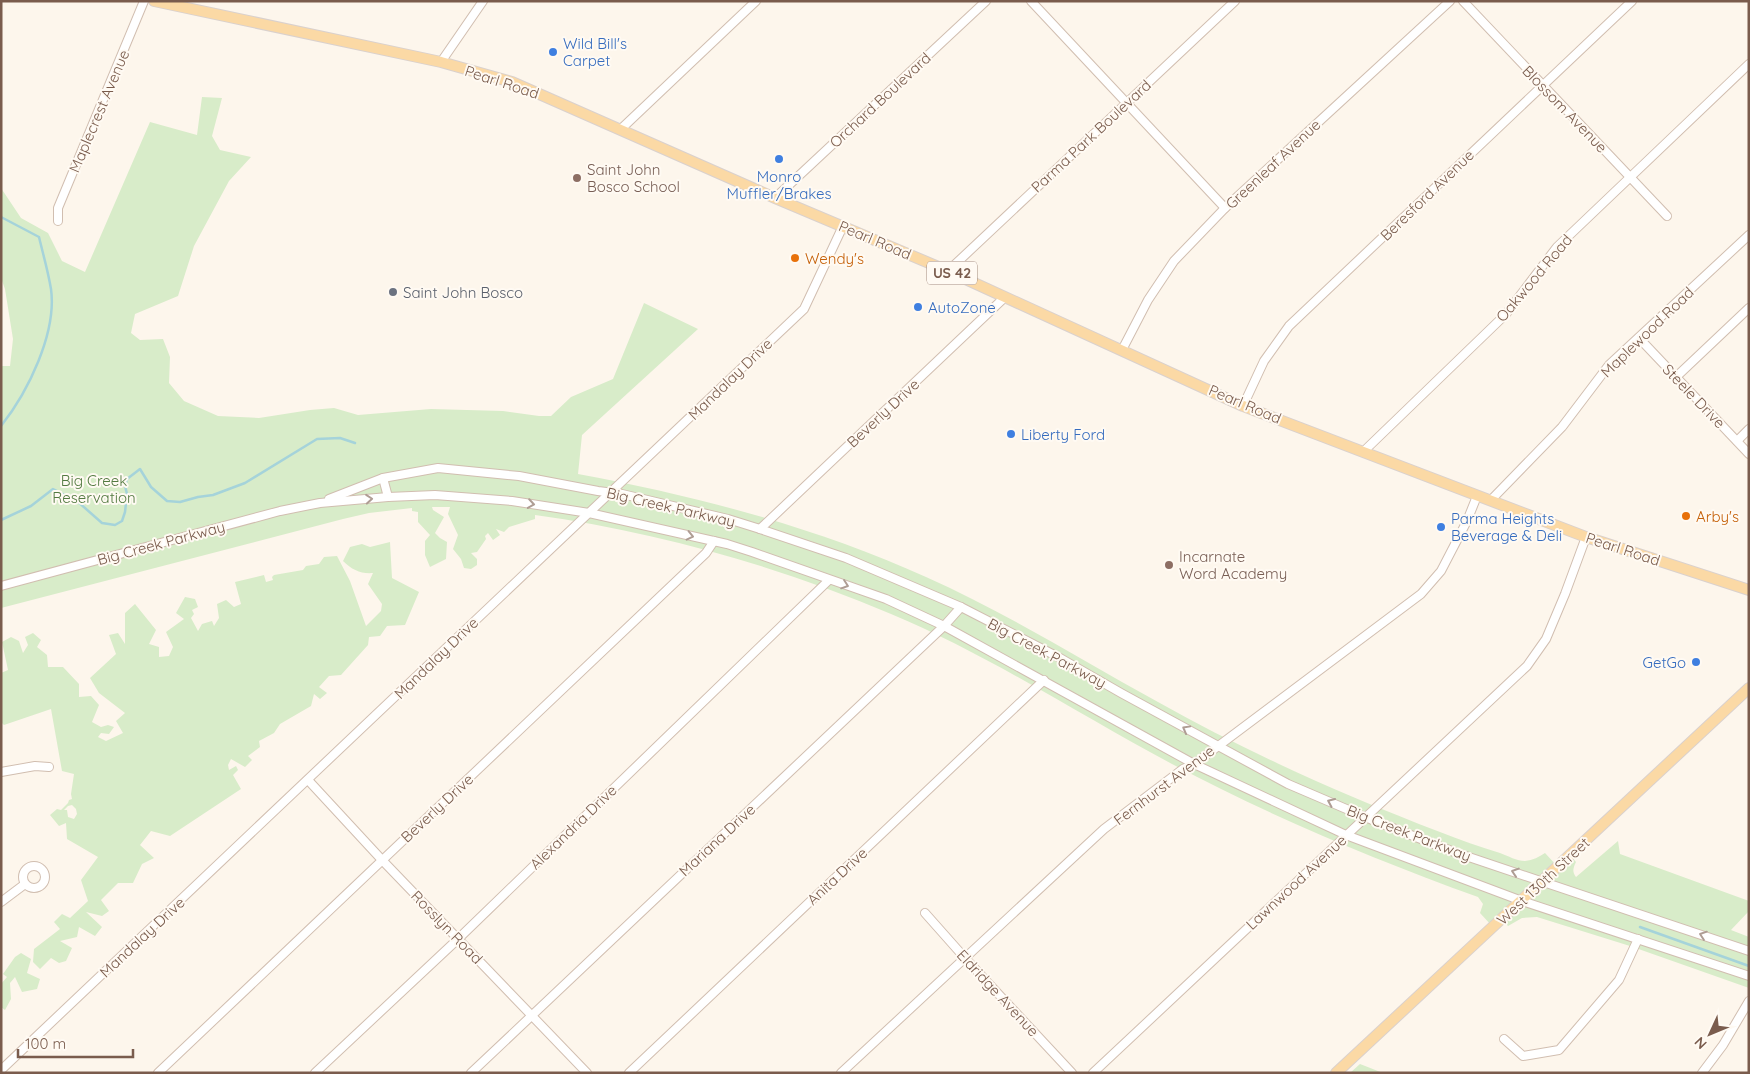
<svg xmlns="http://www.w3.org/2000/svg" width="1750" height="1074" viewBox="0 0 1750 1074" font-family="Quicksand,sans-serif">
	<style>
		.green { fill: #d8ecc9; fill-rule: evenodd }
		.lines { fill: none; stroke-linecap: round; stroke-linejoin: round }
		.stream { stroke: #a5d3da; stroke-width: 2.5 }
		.minor-casing { stroke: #d1beb0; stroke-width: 10 }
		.major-casing { stroke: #dad1cd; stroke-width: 12 }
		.minor { stroke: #fff; stroke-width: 8 }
		.major { stroke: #fbd9a5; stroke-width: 10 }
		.oneway { stroke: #af9d94 }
		.shop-dot { fill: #3f7fe0; stroke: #fffaf3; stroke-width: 2 }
		.education-dot { fill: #8d6e63; stroke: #fffaf3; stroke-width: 2 }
		.food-dot { fill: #e8710a; stroke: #fffaf3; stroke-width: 2 }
		.worship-dot { fill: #6b7280; stroke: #fffaf3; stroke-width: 2 }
		.labels { text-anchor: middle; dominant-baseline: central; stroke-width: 4; stroke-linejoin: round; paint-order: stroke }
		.shield { fill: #fffaf3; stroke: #a28b7f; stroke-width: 1 }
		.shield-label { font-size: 14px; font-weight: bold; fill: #7a5c4d }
		.shop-label { font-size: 15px; fill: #366cbe; stroke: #fffaf3; text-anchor: start }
		.street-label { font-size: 15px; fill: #7a5c4d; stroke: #fffaf3 }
		.education-label { font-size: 15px; fill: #785e54; stroke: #fffaf3; text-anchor: start }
		.food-label { font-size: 15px; fill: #c56008; stroke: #fffaf3; text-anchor: start }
		.worship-label { font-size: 15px; fill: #5b616d; stroke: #fffaf3; text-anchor: start }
		.park-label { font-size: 15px; fill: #537a41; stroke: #fffaf3 }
	</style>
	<rect width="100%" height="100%" fill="#fdf6ec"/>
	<g class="green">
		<path d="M 202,97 L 222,98 L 212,136 L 220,150 L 251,157 L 229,181 L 194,246 L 178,296 L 135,314 L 131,333 L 140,340 L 163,339 L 170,357 L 169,383 L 184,401 L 218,416 L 259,418 L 310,410 L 334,408 L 358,415 L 431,409 L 503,411 L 539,416 L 551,416 L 571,397 L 613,379 L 644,303 L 698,329 L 582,435 L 578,474 C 697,496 815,527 926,577 C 1007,613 1081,660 1158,702 C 1249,753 1343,795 1440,832 C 1460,840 1480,847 1500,853 C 1508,856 1517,861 1525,861 C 1533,860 1539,857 1545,853 L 1557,866 L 1569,854 L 1576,862 C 1573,868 1572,872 1576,877 L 1618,841 L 1620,854 L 1749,901 L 1749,911 L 1731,930 L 1749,937 L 1749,988 L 1630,946 L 1537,917 L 1522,918 L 1508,926 L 1501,918 L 1492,926 L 1480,913 L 1483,904 L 1478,897 C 1373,859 1270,816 1172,764 C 1078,714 989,655 891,614 C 778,566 657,532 535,515 L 535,519 L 509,527 L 504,532 L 496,529 L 500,535 L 493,540 L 488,533 L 485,536 L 486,539 L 477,552 L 471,553 L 477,559 L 477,565 L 471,569 L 464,568 L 461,559 L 453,549 L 458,535 L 448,514 L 450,507 L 432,507 L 433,510 L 444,517 L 435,533 L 440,538 L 447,542 L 446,559 L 430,567 L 425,555 L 425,541 L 430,535 L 418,522 L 418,512 L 412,511 L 412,508 L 369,513 L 343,519 L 1,608 L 1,366 L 10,366 L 13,339 L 5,289 L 1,278 L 1,188 L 21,218 L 48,233 L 62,261 L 85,272 L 150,122 L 197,135 Z"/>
		<path d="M 390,542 L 392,578 L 419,592 L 405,625 L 387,626 L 380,636 L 369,637 L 368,645 L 341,675 L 329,676 L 319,687 L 327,693 L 320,699 L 314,694 L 311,706 L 280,724 L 274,733 L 259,741 L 260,747 L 248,756 L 252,760 L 245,767 L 231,759 L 228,765 L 229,770 L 236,766 L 238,770 L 233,775 L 241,789 L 170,836 L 151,831 L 140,845 L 154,858 L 142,864 L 133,883 L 118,883 L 101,900 L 109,911 L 102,916 L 86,912 L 102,927 L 95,936 L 79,927 L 77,937 L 60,941 L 72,948 L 66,961 L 59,963 L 51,958 L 40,969 L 33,962 L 34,949 L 60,929 L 54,922 L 62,914 L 70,918 L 88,901 L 81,880 L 98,857 L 67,839 L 66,823 L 59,826 L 50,815 L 57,809 L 61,810 L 68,803 L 69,800 L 72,799 L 71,794 L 74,774 L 62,771 L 51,709 L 4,725 L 1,722 L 1,673 L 8,670 L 2,642 L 11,637 L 19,641 L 23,653 L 28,645 L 25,637 L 33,633 L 41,640 L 37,647 L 47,655 L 48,667 L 63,667 L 79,684 L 79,697 L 91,696 L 99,705 L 92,722 L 101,727 L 108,725 L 114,727 L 109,734 L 101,733 L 98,737 L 106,741 L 123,733 L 116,721 L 125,713 L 99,693 L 90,678 L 116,654 L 109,635 L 118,633 L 125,644 L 125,613 L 135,604 L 156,630 L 149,644 L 159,647 L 159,657 L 169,656 L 173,647 L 166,632 L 184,619 L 176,613 L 185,597 L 195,599 L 198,607 L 192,610 L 194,614 L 191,618 L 198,631 L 202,624 L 212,621 L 214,626 L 219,618 L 217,604 L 226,600 L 234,607 L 241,604 L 235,582 L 264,575 L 266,582 L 273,580 L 272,577 L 274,575 L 303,570 L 306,566 L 319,564 L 324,557 L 337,556 L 350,581 L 366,626 L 381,611 L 382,604 L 368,584 L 373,573 C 361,574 352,570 343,561 L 350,547 L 362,544 L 370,547 ZM 72,805 L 76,809 L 77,814 L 74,819 L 68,817 L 67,810 L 64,810 L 68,806 Z"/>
		<polygon points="21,953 31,959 27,973 40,979 37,989 22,992 15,977 10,983 11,999 5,1010 1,1007 1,984 7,977 3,974 15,957"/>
		<polygon points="1360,1064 1383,1073 1350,1073"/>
	</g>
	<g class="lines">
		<g class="stream">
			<path d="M 1,217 L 39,237 C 43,254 48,271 51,289 C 57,333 28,392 1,426"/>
			<polyline points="1,520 31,506 53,489 77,501 102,523 115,525 122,521 125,512 127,494 125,486 127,479 140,469 151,487 167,501 180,502 198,497 213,495 245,483 317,439 340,438 355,443"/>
			<polyline points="1640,927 1749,966"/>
		</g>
		<defs>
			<g id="minor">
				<polyline points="1031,1 1225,208"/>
				<polyline points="1463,1 1667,216"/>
				<polyline points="441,62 483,1"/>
				<polyline points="621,129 756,1"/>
				<polyline points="775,198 986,1"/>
				<polyline points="58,221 58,208 144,1"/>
				<polyline points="948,271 1235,1"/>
				<polyline points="1639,338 1749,454"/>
				<polyline points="1122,350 1148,300 1174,261 1225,208 1450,1"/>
				<polyline points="1676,377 1749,308"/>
				<polyline points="1243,406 1264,361 1289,326 1632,1"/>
				<polyline points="1737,441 1749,429"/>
				<polyline points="1364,451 1506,314 1557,247 1749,64"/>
				<polyline points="383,478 388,497"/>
				<polyline points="329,499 383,478 438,468 519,476 598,491 622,494 728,519 760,529 846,558 961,607 1060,658 1121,693 1288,784 1365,817 1454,852 1749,951"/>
				<polyline points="1491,500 1562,427 1609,365 1749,235"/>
				<polyline points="760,529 1005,297"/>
				<polyline points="1,586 280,511 320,503 388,497 435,495 512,501 589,513 727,544 752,552 886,599 944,626 1194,764 1346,835 1522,901 1749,976"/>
				<polyline points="1,772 35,766 49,767"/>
				<polyline points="308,780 382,860 587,1073"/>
				<circle cx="34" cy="877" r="11"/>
				<polyline points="1,902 25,884"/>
				<polyline points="925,913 964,957 1072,1073"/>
				<polyline points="1504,1039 1523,1056 1559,1050 1619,980 1638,939"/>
				<polyline points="1,1070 804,309 843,226"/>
				<polyline points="158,1073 706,553 714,541"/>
				<polyline points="315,1073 458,939 829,580"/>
				<polyline points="471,1073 944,626 961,607"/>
				<polyline points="629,1073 1044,680"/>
				<polyline points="841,1073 1104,829 1183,769 1194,764 1205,756 1421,594 1441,571 1467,521 1477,496"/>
				<polyline points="1093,1073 1527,666 1546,639 1565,594 1586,537"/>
				<polyline points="1702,1073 1723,1045 1749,1001"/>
			</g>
			<g id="major">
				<polyline points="154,1 441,62 512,82 775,198 948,271 1243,406 1586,537 1749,590"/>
				<polyline points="1336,1073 1749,688"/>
			</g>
		</defs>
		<use href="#minor" class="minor-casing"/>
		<use href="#major" class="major-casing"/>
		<use href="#minor" class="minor"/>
		<use href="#major" class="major"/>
	</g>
	<defs><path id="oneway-chevron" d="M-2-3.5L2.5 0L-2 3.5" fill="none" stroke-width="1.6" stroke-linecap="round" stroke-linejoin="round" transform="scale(1.25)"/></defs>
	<g class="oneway">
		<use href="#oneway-chevron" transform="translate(369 499) rotate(-5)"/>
		<use href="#oneway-chevron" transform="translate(531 504) rotate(9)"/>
		<use href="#oneway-chevron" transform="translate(690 536) rotate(13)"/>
		<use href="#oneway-chevron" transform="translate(845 585) rotate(19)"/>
		<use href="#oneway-chevron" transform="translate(1186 729) rotate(-151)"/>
		<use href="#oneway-chevron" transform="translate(1331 802) rotate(-156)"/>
		<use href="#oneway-chevron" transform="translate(1515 872) rotate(-162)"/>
		<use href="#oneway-chevron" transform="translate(1703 935) rotate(-161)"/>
	</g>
	<g class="shop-dot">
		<circle cx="553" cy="52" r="5"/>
		<circle cx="779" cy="159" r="5"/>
		<circle cx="918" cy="307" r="5"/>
		<circle cx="1011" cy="434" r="5"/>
		<circle cx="1441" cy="527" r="5"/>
		<circle cx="1696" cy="662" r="5"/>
	</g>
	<g class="education-dot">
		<circle cx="577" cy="178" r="5"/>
		<circle cx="1169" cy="565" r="5"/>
	</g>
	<g class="food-dot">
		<circle cx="795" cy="258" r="5"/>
		<circle cx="1686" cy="516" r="5"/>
	</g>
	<circle class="worship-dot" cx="393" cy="292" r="5"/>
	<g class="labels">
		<rect class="shield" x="927" y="261.5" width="50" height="23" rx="4"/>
		<g class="shield-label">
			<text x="952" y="273">US 42</text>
		</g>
		<g class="shop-label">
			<text x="563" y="43">Wild Bill's<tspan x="563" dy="17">Carpet</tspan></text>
			<text x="779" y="176" text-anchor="middle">Monro<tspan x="779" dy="17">Muffler/Brakes</tspan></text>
			<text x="928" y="307">AutoZone</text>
			<text x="1021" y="434">Liberty Ford</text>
			<text x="1451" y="518">Parma Heights<tspan x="1451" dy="17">Beverage &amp; Deli</tspan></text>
			<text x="1686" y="662" text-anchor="end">GetGo</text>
		</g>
		<g class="street-label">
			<text transform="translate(502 82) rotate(18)">Pearl Road</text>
			<text transform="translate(880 100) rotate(-43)">Orchard Boulevard</text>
			<text transform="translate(1565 109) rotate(46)">Blossom Avenue</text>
			<text transform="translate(99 111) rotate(-67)">Maplecrest Avenue</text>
			<text transform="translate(1091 136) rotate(-43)">Parma Park Boulevard</text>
			<text transform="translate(1273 164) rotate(-43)">Greenleaf Avenue</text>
			<text transform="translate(1427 195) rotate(-44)">Beresford Avenue</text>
			<text transform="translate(875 240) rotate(23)">Pearl Road</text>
			<text transform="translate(1534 278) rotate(-50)">Oakwood Road</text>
			<text transform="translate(1647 332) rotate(-44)">Maplewood Road</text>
			<text transform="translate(730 379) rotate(-44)">Mandalay Drive</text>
			<text transform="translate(1694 396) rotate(46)">Steele Drive</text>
			<text transform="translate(1245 404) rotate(23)">Pearl Road</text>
			<text transform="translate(883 413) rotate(-43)">Beverly Drive</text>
			<text transform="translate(671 507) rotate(13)">Big Creek Parkway</text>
			<text transform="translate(161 543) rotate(-15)">Big Creek Parkway</text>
			<text transform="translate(1623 549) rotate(18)">Pearl Road</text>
			<text transform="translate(1047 653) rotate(28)">Big Creek Parkway</text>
			<text transform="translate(436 658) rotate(-44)">Mandalay Drive</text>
			<text transform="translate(1164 785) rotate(-37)">Fernhurst Avenue</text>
			<text transform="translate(437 808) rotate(-43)">Beverly Drive</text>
			<text transform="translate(573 827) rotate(-44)">Alexandria Drive</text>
			<text transform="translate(1409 833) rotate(21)">Big Creek Parkway</text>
			<text transform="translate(717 840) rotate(-43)">Mariana Drive</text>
			<text transform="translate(837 876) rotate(-43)">Anita Drive</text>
			<text transform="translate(1543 881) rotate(-43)">West 130th Street</text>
			<text transform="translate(1296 882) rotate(-43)">Lawnwood Avenue</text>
			<text transform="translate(447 927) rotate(46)">Rosslyn Road</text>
			<text transform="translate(142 937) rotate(-43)">Mandalay Drive</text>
			<text transform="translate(998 993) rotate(47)">Eldridge Avenue</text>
		</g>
		<g class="education-label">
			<text x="587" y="169">Saint John<tspan x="587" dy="17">Bosco School</tspan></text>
			<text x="1179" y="556">Incarnate<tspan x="1179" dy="17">Word Academy</tspan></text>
		</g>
		<g class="food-label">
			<text x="805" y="258">Wendy's</text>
			<text x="1696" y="516">Arby's</text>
		</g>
		<g class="worship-label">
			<text x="403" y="292">Saint John Bosco</text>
		</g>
		<g class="park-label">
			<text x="94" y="480">Big Creek<tspan x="94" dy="17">Reservation</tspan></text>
		</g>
	</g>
	<rect width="1750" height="1074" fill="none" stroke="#7a5c4d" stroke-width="5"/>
	<g transform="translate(1710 1034) rotate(226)" stroke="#fffaf3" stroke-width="4" paint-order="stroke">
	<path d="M0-4L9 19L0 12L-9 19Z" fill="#7a5c4d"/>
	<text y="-8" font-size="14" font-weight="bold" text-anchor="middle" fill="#7a5c4d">N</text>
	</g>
	<path d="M18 1049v8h115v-8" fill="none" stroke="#7a5c4d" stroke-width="2.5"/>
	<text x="25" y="1049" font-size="15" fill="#7a5c4d" stroke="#fffaf3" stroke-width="4" paint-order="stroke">100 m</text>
</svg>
